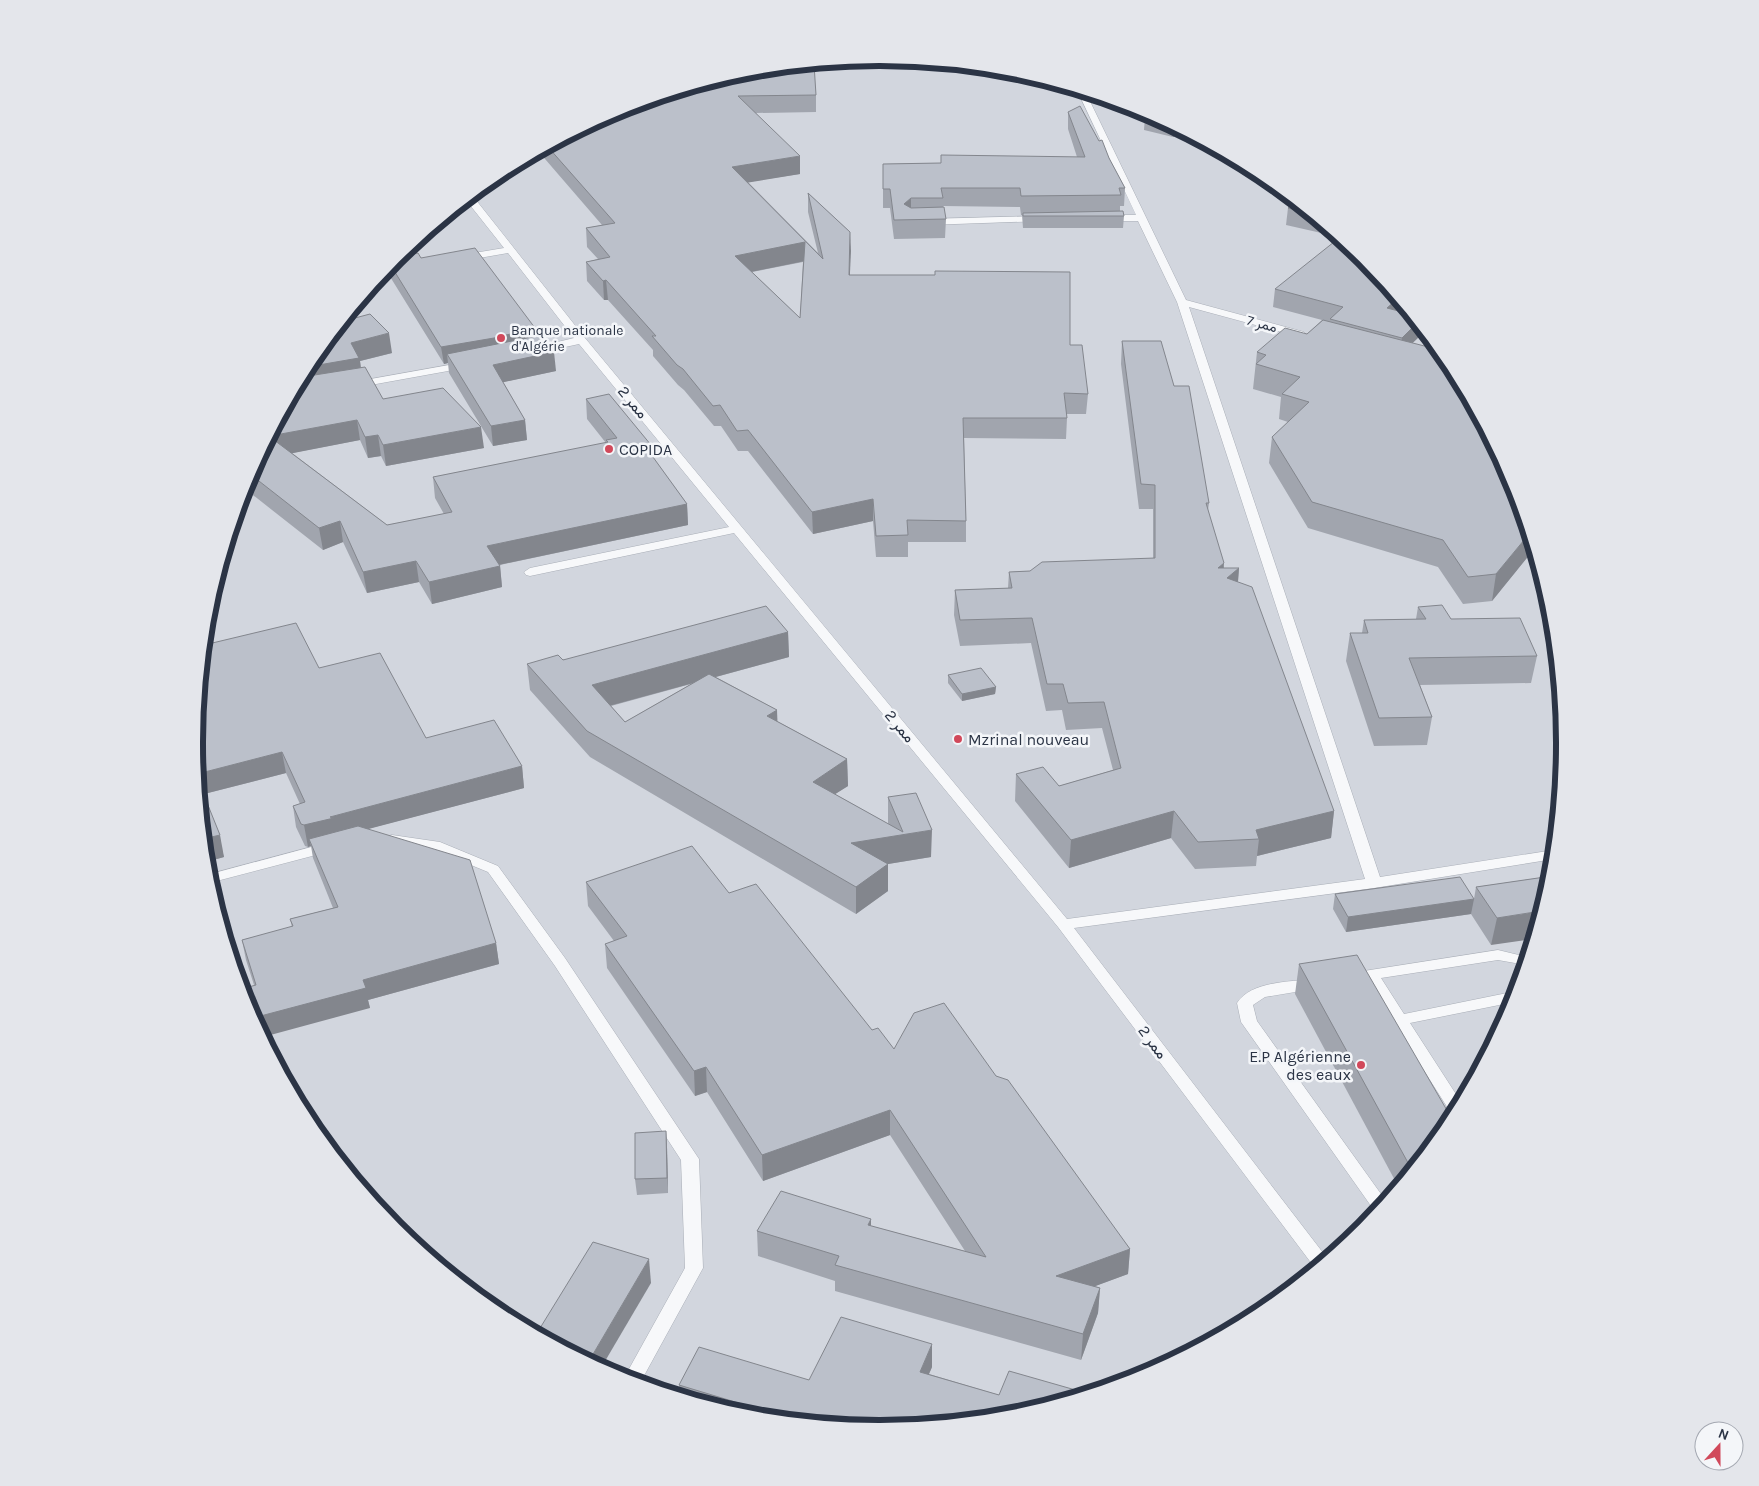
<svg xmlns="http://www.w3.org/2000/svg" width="1759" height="1486" viewBox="0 0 1759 1486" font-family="Karla,Vazirmatn,sans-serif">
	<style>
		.built { fill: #d2d6de }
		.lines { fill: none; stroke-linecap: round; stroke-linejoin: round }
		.stream { stroke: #9fb4cc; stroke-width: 5 }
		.lane-casing { stroke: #a9aeb7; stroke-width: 1 }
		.lane { fill: #f7f8fa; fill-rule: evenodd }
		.wall { fill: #a1a5ae; fill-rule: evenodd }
		.shaded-wall { fill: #83868d }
		.building { fill: #bbc0ca; stroke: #83868d; fill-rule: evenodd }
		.poi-dot { fill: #d1495b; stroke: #f4f6f9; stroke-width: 2 }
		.labels { text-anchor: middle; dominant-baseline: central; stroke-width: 5; stroke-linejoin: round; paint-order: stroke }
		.far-street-label { font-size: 14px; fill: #2b3445; stroke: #f4f6f9 }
		.far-poi-label { font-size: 14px; fill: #2b3445; stroke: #f4f6f9; text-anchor: start }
		.street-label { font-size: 16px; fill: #2b3445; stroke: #f4f6f9 }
		.poi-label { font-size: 16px; fill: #2b3445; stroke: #f4f6f9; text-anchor: start }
		.rim { fill: none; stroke: #2b3445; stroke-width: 6 }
	</style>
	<rect width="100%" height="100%" fill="#e4e7ec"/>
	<circle class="built" cx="880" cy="742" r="683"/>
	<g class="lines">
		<polyline class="stream" points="986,68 1064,86"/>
		<defs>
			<g id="lane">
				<polygon points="1077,90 1086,93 1186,300 1304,332 1305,334 1300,337 1189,307 1380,877 1554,850 1554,859 1374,888 1074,928 1327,1258 1315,1268 1058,927 734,533 530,576 526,575 524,572 530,568 729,527 579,344 533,354 529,353 528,351 529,349 574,338 508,253 462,261 457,258 462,255 504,248 466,200 472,195 585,338 1067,919 1365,879 1177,302 1138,221 1104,221 1099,218 1104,215 1136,215"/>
				<polygon points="1040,216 1045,219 1043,221 927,225 922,222 927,219"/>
				<polygon points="406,265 411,268 410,270 382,274 387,268"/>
				<polygon points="466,362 471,365 470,367 354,388 349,385 354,382"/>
				<polygon points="392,835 440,842 498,866 565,958 699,1159 703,1268 640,1383 624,1378 685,1268 681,1160 555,966 488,872 432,849 387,843 385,840 387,837"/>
				<polygon points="330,842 335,844 337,847 335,850 209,883 207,875"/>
				<polygon points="1498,950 1527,957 1524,968 1515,963 1498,960 1381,978 1404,1014 1517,991 1514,1002 1410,1023 1461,1102 1455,1114 1451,1113 1367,981 1351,983 1345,982 1343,978 1345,974 1351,973"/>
				<path d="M 1313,979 L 1319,980 L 1321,984 L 1319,988 L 1265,997 L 1253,1005 L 1257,1021 L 1386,1201 L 1376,1213 L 1241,1022 L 1237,1003 C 1251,981 1290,982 1313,979 Z"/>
			</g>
		</defs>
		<use href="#lane" class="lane-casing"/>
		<use href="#lane" class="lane"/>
	</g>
	<g class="wall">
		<path d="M 746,71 L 816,95 L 816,112 L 756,113 L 800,174 L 748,182 L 818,253 L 808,212 L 808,193 L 850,232 L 850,275 L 1070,345 L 1088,394 L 1086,414 L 1066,414 L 1067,418 L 1066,439 L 964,438 L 966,521 L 966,542 L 908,542 L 908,557 L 876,557 L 873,521 L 813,534 L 748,451 L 738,451 L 721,426 L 714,426 L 684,390 L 678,385 L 653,356 L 653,350 L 608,300 L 604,300 L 587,281 L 586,262 L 598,259 L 587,247 L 586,228 L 602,225 L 539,152 L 617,110 ZM 803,262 L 800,318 L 752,272 Z"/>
		<polygon points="1068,112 1109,158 1125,188 1124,206 1120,206 1120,211 1124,216 1123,228 1023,228 1022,215 1021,215 1020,207 943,206 946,219 945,238 894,239 890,208 883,208 883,164 940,163 1077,157 1068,129"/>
		<polygon points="1149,114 1182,131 1173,137 1144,130 1145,116"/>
		<polygon points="1295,202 1339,237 1286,225 1288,208"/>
		<polygon points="412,254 421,258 535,328 536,337 556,371 503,382 525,420 527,440 493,446 449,373 448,363 444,364 389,275 388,266 395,258"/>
		<polygon points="1364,258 1405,308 1400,312 1420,336 1412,343 1513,481 1534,549 1492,601 1463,604 1438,567 1308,528 1269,463 1272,437 1288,422 1279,419 1281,397 1253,389 1257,352 1307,334 1322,320 1273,307 1275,289"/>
		<polygon points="355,318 392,353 360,361 361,368 383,399 484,448 386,466 381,456 368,458 360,440 292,453 387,525 444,514 435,498 433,477 606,443 587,419 586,399 651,445 651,455 687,504 688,525 500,565 502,587 432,604 419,582 367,593 343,542 323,550 244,488 246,480 310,362"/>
		<polygon points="1122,341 1209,503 1208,510 1224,568 1239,568 1238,582 1334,811 1331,838 1257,856 1256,866 1195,869 1171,838 1069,868 1015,801 1016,774 1059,786 1113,770 1102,728 1066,730 1062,710 1046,711 1031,643 960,646 954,615 955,590 1008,588 1009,572 1030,571 1153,558 1153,509 1139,509 1121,364"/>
		<polygon points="1418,607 1451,619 1537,656 1531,683 1420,685 1432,717 1427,745 1374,746 1346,661 1350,633 1362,633 1364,620 1416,619"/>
		<path d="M 788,632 L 789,657 L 716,677 L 777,710 L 777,721 L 847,759 L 848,786 L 835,794 L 888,824 L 888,797 L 931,857 L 888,864 L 888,891 L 856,914 L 590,757 L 530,690 L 527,664 ZM 691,684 L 625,722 L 611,706 Z"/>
		<polygon points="319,668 426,738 522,766 524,788 367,829 496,943 499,964 368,1000 370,1008 254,985 246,960 242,940 292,927 290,919 333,908 313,858 311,846 308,847 305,846 296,827 293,806 300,804 286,773 204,794 224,857 206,862 194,743"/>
		<polygon points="948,675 996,687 995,694 962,701 948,683"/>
		<polygon points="1552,876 1491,945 1471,914 1346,932 1333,909 1335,894 1474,899 1476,887"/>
		<polygon points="586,882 729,893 872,1030 894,1049 996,1076 1130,1249 1128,1274 1095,1286 1100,1288 1098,1313 1081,1360 835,1291 835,1281 758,1256 757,1231 871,1219 871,1226 965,1251 890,1135 763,1181 707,1092 695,1096 607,968 605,944 614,941 588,906"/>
		<polygon points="1299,964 1449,1124 1398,1186 1295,994"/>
		<polygon points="666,1131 667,1147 668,1193 637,1195 635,1179"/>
		<polygon points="932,1367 929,1374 999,1395 879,1428 745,1415 680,1395 679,1385 809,1380"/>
	</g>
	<g class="shaded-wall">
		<polygon points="1174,127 1182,131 1173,137"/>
		<polygon points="800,156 800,174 733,185 732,167"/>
		<polygon points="911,198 911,217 904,204"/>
		<polygon points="850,232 851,251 849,294 849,275"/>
		<polygon points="805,242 805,261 736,275 735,256"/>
		<polygon points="606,280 608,300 604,300 603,281"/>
		<polygon points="1397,299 1405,308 1384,326 1387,308"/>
		<polygon points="1417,323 1421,328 1420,336 1399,356 1402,338"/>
		<polygon points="535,328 537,345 447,354 448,363 444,364 441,347"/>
		<polygon points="389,333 392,353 360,361 362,378 295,389 307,367 351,343"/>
		<polygon points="554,352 556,371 495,384 493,365"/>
		<polygon points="357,420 360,440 273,457 270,436"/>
		<polygon points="525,420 527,440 493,446 491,426"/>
		<polygon points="481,427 484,448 386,466 383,445"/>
		<polygon points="378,435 381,456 368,458 365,437"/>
		<polygon points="651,445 652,466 645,446"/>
		<polygon points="873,499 873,521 813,534 812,512"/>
		<polygon points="687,504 688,525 489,567 487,546"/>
		<polygon points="340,521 343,542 323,550 319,528"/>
		<polygon points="1529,534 1534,549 1492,601 1496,574"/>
		<polygon points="416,561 419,582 367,593 363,572"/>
		<polygon points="1224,563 1222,588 1218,568"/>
		<polygon points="500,566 502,587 432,604 429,582"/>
		<polygon points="1239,568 1237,593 1227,578"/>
		<polygon points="788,632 789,657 594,710 592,685"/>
		<polygon points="996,687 995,694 962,701 962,694"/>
		<polygon points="777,710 778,736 767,716"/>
		<polygon points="282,752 286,773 200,795 197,774"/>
		<polygon points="847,759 848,786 813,808 813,782"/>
		<polygon points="522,766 524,788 338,837 309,839 311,846 308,847 304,825 330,817"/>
		<polygon points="1174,811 1171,838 1069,868 1071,840"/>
		<polygon points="1334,811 1331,838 1257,856 1259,839 1256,830"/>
		<polygon points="932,830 931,857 888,864 888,891 856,914 856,887 851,843"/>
		<polygon points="220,835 224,857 206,862 203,839"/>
		<polygon points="1474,899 1471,914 1346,932 1348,917"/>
		<polygon points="1541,911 1533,939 1491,945 1497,918"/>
		<polygon points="496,943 499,964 368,1000 370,1008 263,1037 253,1018 363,980"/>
		<polygon points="706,1067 707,1092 695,1096 694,1071"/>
		<polygon points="890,1110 890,1135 763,1181 762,1155"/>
		<polygon points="666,1131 667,1147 668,1193 667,1178"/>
		<polygon points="871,1219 871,1244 868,1225"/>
		<polygon points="1130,1249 1128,1274 1055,1301 1056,1276"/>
		<polygon points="649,1259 651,1283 601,1368 589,1361"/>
		<polygon points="1100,1288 1098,1313 1081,1360 1083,1334"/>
		<polygon points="932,1344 932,1367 920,1394 920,1372"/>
	</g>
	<g class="building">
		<path d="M 814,64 L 816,95 L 738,96 L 800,156 L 732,167 L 823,259 L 808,193 L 850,232 L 849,275 L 935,275 L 935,271 L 1070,272 L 1070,345 L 1082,345 L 1088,394 L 1064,393 L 1067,418 L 963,418 L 966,521 L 907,520 L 908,535 L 876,536 L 873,499 L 812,512 L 748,430 L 737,431 L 720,405 L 713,406 L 683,369 L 677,365 L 652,336 L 656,336 L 606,280 L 603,281 L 586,262 L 610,257 L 586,228 L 615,223 L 548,147 L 617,110 L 746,71 ZM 805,242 L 800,318 L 735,256 Z"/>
		<polygon points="1080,106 1099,141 1102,140 1109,158 1125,188 1119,188 1121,195 1021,196 1020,188 941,188 943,198 911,198 904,204 911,208 944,207 946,219 894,220 890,189 883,189 883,164 941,163 941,155 1085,157 1068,112"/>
		<polygon points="1149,114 1161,120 1145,116"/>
		<polygon points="1295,202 1308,213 1288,208"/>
		<polygon points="1123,211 1124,216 1023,216 1023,213"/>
		<polygon points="1339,238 1364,258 1397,299 1387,308 1410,314 1417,323 1402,338 1330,319 1343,307 1275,289"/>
		<polygon points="407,248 412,254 397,256"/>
		<polygon points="475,248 535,328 494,338 441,347 390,264 397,256 418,253 421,258"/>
		<polygon points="351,312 355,318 370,314 389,333 351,343 359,358 307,367 310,362"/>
		<polygon points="1323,320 1440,350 1450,362 1513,481 1529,534 1496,574 1468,577 1443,540 1312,502 1272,437 1309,402 1282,394 1300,377 1256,364 1266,355 1257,352 1285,328 1307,334"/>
		<polygon points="542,335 554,352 493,365 525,420 491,426 447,354"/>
		<polygon points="1122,341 1161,341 1174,386 1189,386 1209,503 1206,503 1224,563 1218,568 1239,568 1227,578 1252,587 1334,811 1256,830 1259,839 1198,842 1174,811 1071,840 1016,774 1043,767 1059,786 1121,768 1104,702 1068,703 1063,684 1047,684 1032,618 960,620 955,590 1012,588 1009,572 1030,571 1042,562 1155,558 1155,485 1141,484"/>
		<polygon points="365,367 383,399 443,388 481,427 383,445 378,435 365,437 357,420 270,436 302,377"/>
		<polygon points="609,394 651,445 645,446 687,504 487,546 500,566 429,582 416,561 363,572 340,521 319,528 250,474 270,437 387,525 452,512 433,477 608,442 606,440 617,438 586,399"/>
		<polygon points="1442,605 1451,619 1520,618 1537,656 1409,658 1432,717 1379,718 1350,633 1368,633 1364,620 1426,619 1418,607"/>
		<polygon points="766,606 788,632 592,685 625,722 709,674 777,710 767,716 847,759 813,782 903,832 888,797 916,793 932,830 851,843 888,864 856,887 587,731 527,664 558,655 563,660"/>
		<polygon points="296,623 319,668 380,653 426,738 494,720 522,766 330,817 334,818 304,825 301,824 293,806 305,802 282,752 197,774 194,743 204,645"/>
		<polygon points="981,668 996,687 962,694 948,675"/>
		<polygon points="197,778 220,835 203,839"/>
		<polygon points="358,826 470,860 496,943 363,980 366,988 253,1018 246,1005 241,989 256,985 242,940 293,926 290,919 338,907 309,839"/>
		<polygon points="692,846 729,893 756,884 872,1030 878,1028 894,1049 914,1013 944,1003 996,1076 1008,1080 1130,1249 1056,1276 1100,1288 1083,1334 835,1265 839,1256 757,1231 781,1191 871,1219 868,1225 986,1257 890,1110 762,1155 706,1067 694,1071 605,944 627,936 586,882"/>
		<polygon points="1552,876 1541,911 1497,918 1476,887"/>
		<polygon points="1460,877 1474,899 1348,917 1335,894"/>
		<polygon points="1357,955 1452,1119 1449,1124 1412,1170 1299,964"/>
		<polygon points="666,1131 667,1178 635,1179 635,1133"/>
		<polygon points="593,1242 649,1259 589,1361 537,1333"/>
		<polygon points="841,1317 932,1344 920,1372 999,1395 1009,1371 1086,1393 1013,1415 879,1428 751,1416 755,1408 679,1385 699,1347 809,1380"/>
	</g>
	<g class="poi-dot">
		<circle cx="501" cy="338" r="5"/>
		<circle cx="609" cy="449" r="5"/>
		<circle cx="958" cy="739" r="5"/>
		<circle cx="1361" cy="1065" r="5"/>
	</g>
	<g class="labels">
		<g class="far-street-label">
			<text transform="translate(1262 324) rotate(15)">ممر 7</text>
		</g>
		<g class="far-poi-label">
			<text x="511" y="330">Banque nationale<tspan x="511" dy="16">d'Algérie</tspan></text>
		</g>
		<g class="street-label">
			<text transform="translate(633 402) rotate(50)">ممر 2</text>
			<text transform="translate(900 726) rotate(50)">ممر 2</text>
			<text transform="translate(1153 1042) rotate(53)">ممر 2</text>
		</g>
		<g class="poi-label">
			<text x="619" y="449">COPIDA</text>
			<text x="968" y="739">Mzrinal nouveau</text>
			<text x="1351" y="1056" text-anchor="end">E.P Algérienne<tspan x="1351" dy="18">des eaux</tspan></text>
		</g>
	</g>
	<path d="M0 0H1759V1486H0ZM879 66H880A676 676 0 0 1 1556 742V744A676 676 0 0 1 880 1420H879A676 676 0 0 1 203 744V742A676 676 0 0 1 879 66Z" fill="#e4e6eb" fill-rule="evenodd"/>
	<path class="rim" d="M879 66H880A676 676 0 0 1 1556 742V744A676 676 0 0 1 880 1420H879A676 676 0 0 1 203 744V742A676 676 0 0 1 879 66Z"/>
	<g transform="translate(1719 1446) rotate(21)"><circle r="24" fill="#f4f6f9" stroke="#a4a8b1"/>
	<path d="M0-4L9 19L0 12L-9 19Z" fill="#d1495b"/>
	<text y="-8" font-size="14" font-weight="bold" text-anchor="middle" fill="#2b3445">N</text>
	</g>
</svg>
